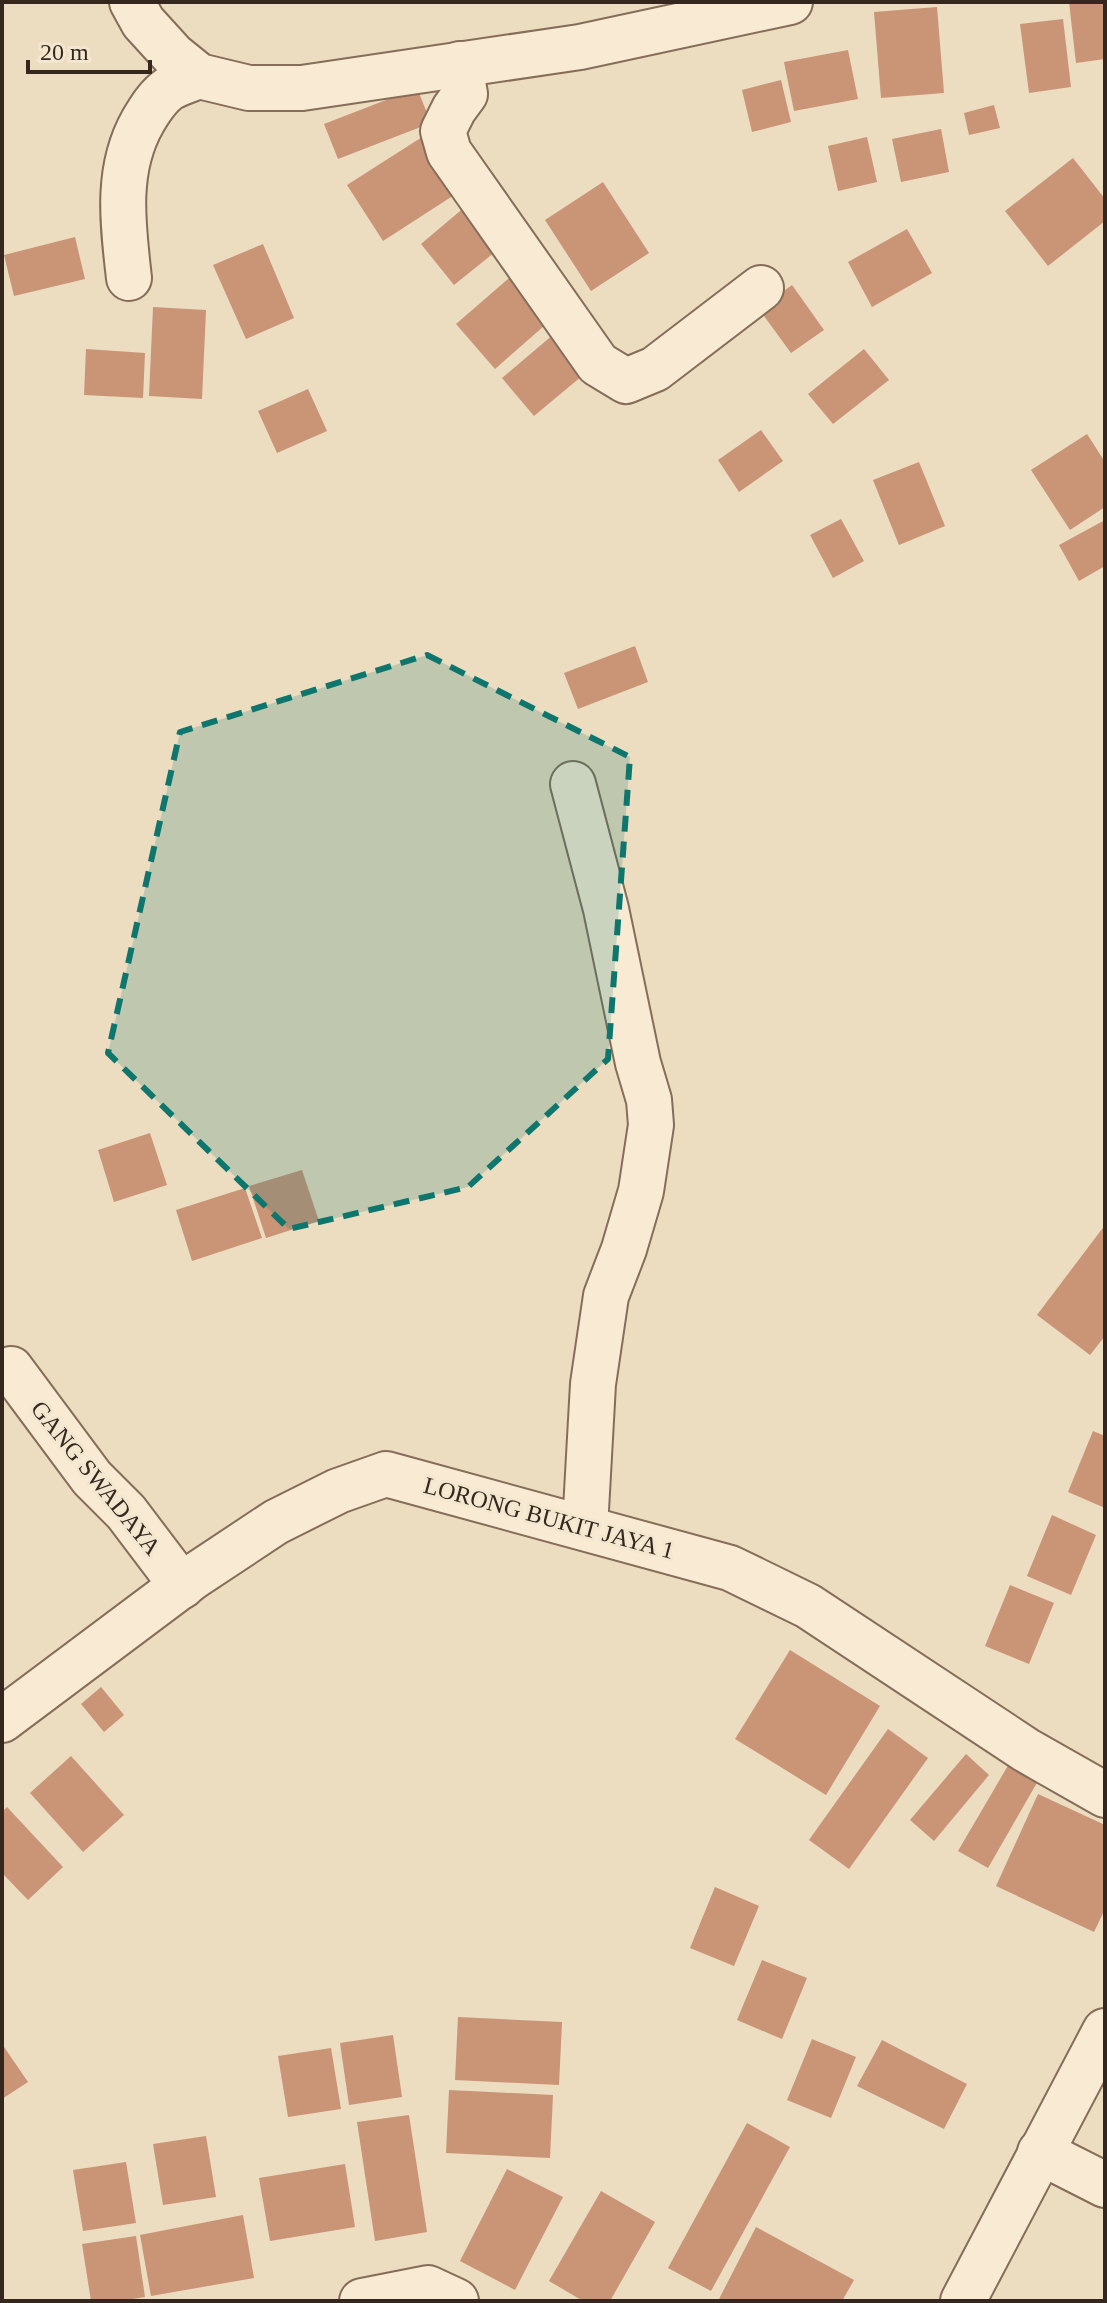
<svg xmlns="http://www.w3.org/2000/svg" width="1107" height="2303" viewBox="0 0 1107 2303" font-family="Georgia,serif">
	<style>
		.building { fill: #ca9477 }
		.lines { fill: none; stroke-linecap: round; stroke-linejoin: round }
		.minor-casing { stroke: #856d59; stroke-width: 48 }
		.minor { stroke: #f8ead3; stroke-width: 44 }
		.marked { fill: #0f766e; fill-opacity: 0.2; stroke: #0f766e; stroke-width: 6; stroke-dasharray: 16 10; stroke-linejoin: round }
		.labels { text-anchor: middle; dominant-baseline: central; stroke-width: 6; stroke-linejoin: round; paint-order: stroke }
		.street-label { font-size: 24px; fill: #35271d; stroke: #f4e7d0 }
	</style>
	<rect width="100%" height="100%" fill="#ecdcc0"/>
	<g class="building">
		<polygon points="1069,2 1105,2 1105,59 1076,63"/>
		<polygon points="937,7 944,93 881,98 874,12"/>
		<polygon points="1063,19 1071,87 1029,93 1020,24"/>
		<polygon points="848,50 858,99 794,111 784,62"/>
		<polygon points="781,80 791,122 752,132 742,90"/>
		<polygon points="417,88 431,123 338,159 324,124"/>
		<polygon points="994,105 1000,128 969,135 964,113"/>
		<polygon points="941,129 949,172 901,182 892,139"/>
		<polygon points="430,132 465,188 383,241 347,185"/>
		<polygon points="867,137 877,182 838,191 828,146"/>
		<polygon points="1073,158 1105,199 1105,221 1048,266 1005,211"/>
		<polygon points="603,182 649,253 591,291 545,220"/>
		<polygon points="466,206 500,248 454,285 421,244"/>
		<polygon points="907,229 932,273 872,307 848,262"/>
		<polygon points="75,237 85,279 14,296 4,255"/>
		<polygon points="263,244 294,318 246,339 213,265"/>
		<polygon points="522,267 560,312 495,369 456,324"/>
		<polygon points="792,285 824,330 791,353 759,309"/>
		<polygon points="153,307 206,310 202,399 149,396"/>
		<polygon points="561,328 594,366 534,416 502,378"/>
		<polygon points="86,349 145,353 143,398 84,395"/>
		<polygon points="864,349 889,380 833,424 808,394"/>
		<polygon points="308,389 327,431 277,453 258,411"/>
		<polygon points="761,430 783,461 739,492 718,460"/>
		<polygon points="1087,434 1105,462 1105,507 1070,530 1031,470"/>
		<polygon points="919,462 945,526 899,545 873,480"/>
		<polygon points="841,519 864,561 833,578 810,535"/>
		<polygon points="1105,520 1105,566 1079,581 1059,545"/>
		<polygon points="635,646 648,682 578,709 564,673"/>
		<polygon points="150,1133 167,1185 114,1202 98,1150"/>
		<polygon points="302,1170 319,1221 266,1238 249,1186"/>
		<polygon points="245,1188 262,1238 192,1261 176,1210"/>
		<polygon points="1105,1225 1105,1336 1090,1355 1037,1315"/>
		<polygon points="1093,1431 1105,1436 1105,1508 1068,1492"/>
		<polygon points="1052,1515 1096,1535 1071,1595 1027,1576"/>
		<polygon points="1010,1585 1054,1603 1029,1664 985,1646"/>
		<polygon points="790,1650 880,1706 826,1795 735,1739"/>
		<polygon points="101,1687 124,1715 104,1732 81,1704"/>
		<polygon points="888,1729 928,1758 849,1869 809,1840"/>
		<polygon points="966,1754 989,1775 934,1841 910,1820"/>
		<polygon points="71,1756 124,1815 83,1852 30,1793"/>
		<polygon points="1013,1757 1042,1774 988,1868 958,1851"/>
		<polygon points="1038,1794 1105,1825 1105,1909 1094,1932 996,1886"/>
		<polygon points="7,1807 63,1867 28,1900 2,1873 2,1812"/>
		<polygon points="715,1887 759,1906 734,1966 690,1948"/>
		<polygon points="762,1960 807,1978 782,2039 737,2020"/>
		<polygon points="458,2017 562,2022 559,2085 455,2080"/>
		<polygon points="393,2035 402,2097 349,2105 340,2043"/>
		<polygon points="812,2039 856,2057 831,2118 787,2100"/>
		<polygon points="882,2040 967,2084 944,2129 857,2086"/>
		<polygon points="2,2044 28,2082 2,2099"/>
		<polygon points="331,2048 341,2109 288,2117 278,2056"/>
		<polygon points="449,2090 553,2095 550,2158 446,2153"/>
		<polygon points="409,2115 427,2232 375,2241 357,2122"/>
		<polygon points="747,2123 790,2147 711,2291 668,2268"/>
		<polygon points="206,2136 216,2197 163,2205 153,2144"/>
		<polygon points="126,2162 136,2223 83,2231 73,2170"/>
		<polygon points="345,2164 355,2227 270,2241 259,2178"/>
		<polygon points="507,2169 563,2197 515,2290 460,2261"/>
		<polygon points="601,2191 655,2222 610,2301 583,2301 549,2281"/>
		<polygon points="243,2215 254,2278 151,2296 140,2235"/>
		<polygon points="756,2227 854,2280 842,2301 718,2301"/>
		<polygon points="136,2236 145,2297 120,2301 91,2301 82,2244"/>
	</g>
	<g class="lines">
		<defs>
			<g id="minor">
				<polyline points="132,2 143,22 173,55 199,76 249,88 302,88 580,47 790,2"/>
				<polyline points="460,64 465,94 454,109 443,131 449,152 598,364 626,381 655,369 761,288"/>
				<path d="M 129,278 C 123,225 115,170 143,121 C 150,109 158,96 170,88 C 179,83 189,80 199,76"/>
				<polyline points="573,784 606,909 638,1063 649,1100 651,1125 641,1191 624,1249 606,1296 593,1384 585,1528"/>
				<polyline points="2,1372 11,1369 92,1478 126,1512 182,1586"/>
				<polyline points="2,1720 193,1577 276,1522 338,1491 386,1474 730,1568 808,1606 1026,1750 1105,1795"/>
				<polyline points="1040,2152 1105,2185"/>
				<polyline points="362,2301 428,2288 456,2301"/>
				<polyline points="963,2301 1105,2031"/>
			</g>
		</defs>
		<use href="#minor" class="minor-casing"/>
		<use href="#minor" class="minor"/>
	</g>
	<path class="marked" d="M 427,655 L 630,757 L 608,1059 L 468,1187 L 289,1229 L 108,1053 L 180,732 Z"/>
	<g class="labels">
		<g class="street-label">
			<text transform="translate(96 1478) rotate(51)">GANG SWADAYA</text>
			<text transform="translate(549 1518) rotate(15)">LORONG BUKIT JAYA 1</text>
		</g>
	</g>
	<rect width="1107" height="2303" fill="none" stroke="#35271d" stroke-width="8"/>
	<path d="M28 60v12h122v-12" fill="none" stroke="#35271d" stroke-width="4"/>
	<text x="40" y="60" font-size="24" fill="#35271d" stroke="#f4e7d0" stroke-width="6" paint-order="stroke">20 m</text>
</svg>
